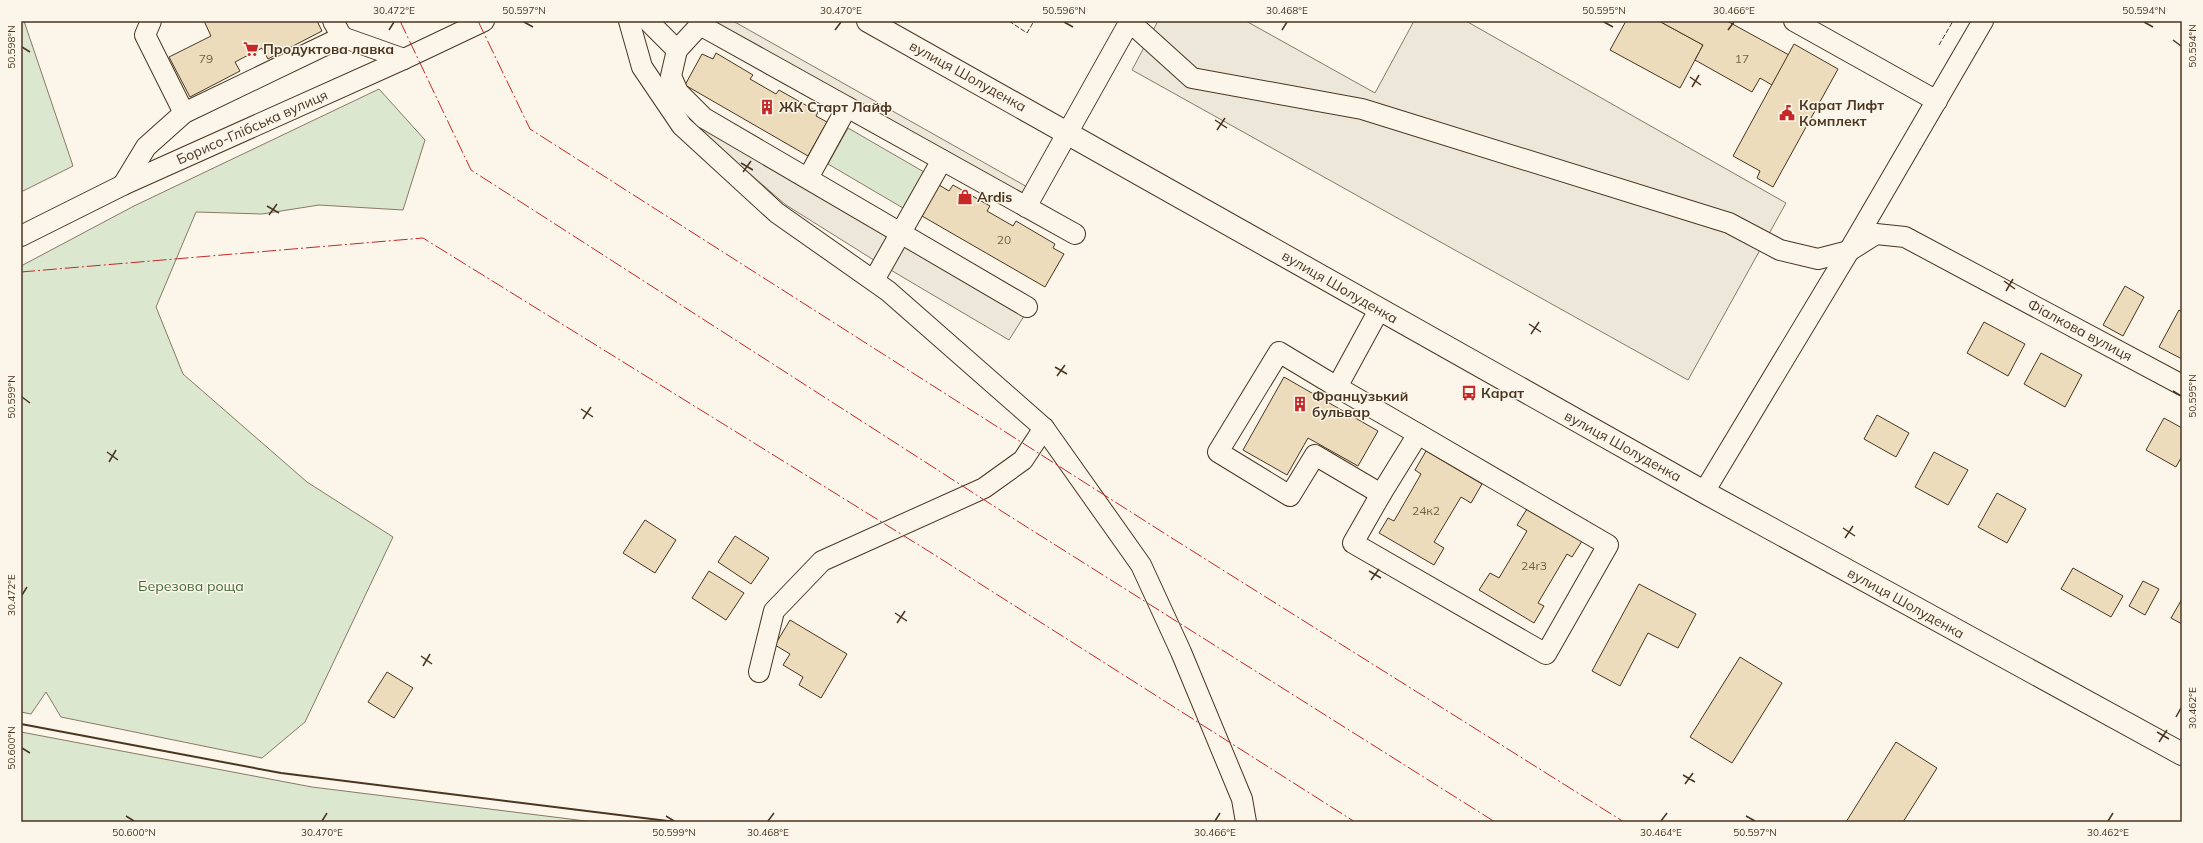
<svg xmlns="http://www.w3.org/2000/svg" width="2203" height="843" viewBox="0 0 2203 843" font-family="Mulish,sans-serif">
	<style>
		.green { fill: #dce7d0; stroke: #887966 }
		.parking { fill: #ede7d9; stroke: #887966 }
		.building { fill: #ecdcbc; stroke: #4a3520 }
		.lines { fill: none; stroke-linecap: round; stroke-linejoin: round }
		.minor-casing { stroke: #4a3520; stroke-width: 22 }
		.major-casing { stroke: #4a3520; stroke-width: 24 }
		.minor { stroke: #fbf6e9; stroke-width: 20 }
		.major { stroke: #fbf6e9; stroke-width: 22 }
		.fence { stroke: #4a3520; stroke-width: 1; stroke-dasharray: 5 2; stroke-linecap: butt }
		.wall { stroke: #4a3520; stroke-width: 2 }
		.power { stroke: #c62828; stroke-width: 1; stroke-dasharray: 14 3 2 3; stroke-linecap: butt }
		.ticks { fill: none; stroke: #4a3520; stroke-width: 1.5 }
		.labels { text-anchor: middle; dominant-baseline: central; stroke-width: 3; stroke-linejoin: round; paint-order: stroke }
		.number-label { font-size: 12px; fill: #725f47 }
		.poi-label { font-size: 14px; font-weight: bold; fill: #4a3520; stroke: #fbf6e9; text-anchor: start }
		.street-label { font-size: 14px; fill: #4a3520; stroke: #fbf6e9 }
		.park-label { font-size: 14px; fill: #436837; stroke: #fbf6e9 }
		.neatline { fill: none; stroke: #4a3520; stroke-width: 1.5 }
		.ticks-label { font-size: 10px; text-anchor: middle; fill: #4a3520 }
	</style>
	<rect width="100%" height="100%" fill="#fbf6e9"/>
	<g class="green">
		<polygon points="21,21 24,21 73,166 21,192"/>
		<polygon points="379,89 425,140 403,210 319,205 262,214 196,212 156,307 183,374 307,482 393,537 305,722 262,758 61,717 46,692 31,714 21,712 21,266 134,206"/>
		<polygon points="848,128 924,172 903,208 828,164"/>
		<polygon points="21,732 312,787 594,822 21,822"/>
	</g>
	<g class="parking">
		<polygon points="706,21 733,21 1029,188 1023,201"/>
		<polygon points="1158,21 1246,21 1375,93 1414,21 1466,21 1786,203 1688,380 1132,70"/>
		<polygon points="702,123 893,236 877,262 786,205 699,130"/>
		<polygon points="905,241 1026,313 1009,340 889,269"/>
	</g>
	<g class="building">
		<polygon points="204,21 317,21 322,31 268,59 262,48 235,62 240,71 190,97 169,57 211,36"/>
		<polygon points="1626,21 1659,21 1703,45 1680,88 1610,50"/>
		<polygon points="1659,21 1727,21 1789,55 1772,85 1760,78 1752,92 1695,60 1703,45"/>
		<polygon points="1794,44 1838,69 1773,187 1757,178 1760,171 1733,156"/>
		<polygon points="716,53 753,75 750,79 776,94 779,90 818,112 816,116 827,122 808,156 685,85 702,54 713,59"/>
		<polygon points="939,185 949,191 953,185 990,206 987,211 1013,226 1016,221 1055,244 1053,248 1064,254 1045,287 922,216"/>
		<polygon points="2125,286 2144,297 2123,336 2103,325"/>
		<polygon points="2179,310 2182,312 2182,359 2159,347"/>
		<polygon points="1984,322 2025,344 2008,376 1967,353"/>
		<polygon points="2041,353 2082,375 2065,407 2024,384"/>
		<polygon points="1284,377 1378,431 1358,466 1308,438 1287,475 1243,450"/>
		<polygon points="1877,415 1909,433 1896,457 1864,439"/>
		<polygon points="2164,418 2182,428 2182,456 2176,467 2146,450"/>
		<polygon points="1426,451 1482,484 1471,503 1461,497 1434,542 1444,548 1434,565 1379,533 1388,518 1394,521 1421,474 1415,470"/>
		<polygon points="1934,452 1968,470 1948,505 1915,487"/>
		<polygon points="1997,493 2026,509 2007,543 1978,527"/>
		<polygon points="1527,509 1582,541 1572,557 1567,554 1538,603 1544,606 1534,623 1479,590 1490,573 1499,578 1527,531 1517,525"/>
		<polygon points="645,520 676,540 655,573 623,553"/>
		<polygon points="735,536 769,558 751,584 718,562"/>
		<polygon points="2073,568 2123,596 2111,617 2061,589"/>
		<polygon points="709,571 744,593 726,620 692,598"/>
		<polygon points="2143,581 2159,589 2145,615 2129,606"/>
		<polygon points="1639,584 1696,614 1678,648 1648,633 1620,686 1592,671"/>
		<polygon points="2182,599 2182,624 2171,618"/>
		<polygon points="790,620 847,654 821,698 799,685 803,677 783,665 790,654 775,645"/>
		<polygon points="1740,657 1782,683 1732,763 1690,737"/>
		<polygon points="387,672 413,688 394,718 368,702"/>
		<polygon points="1896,742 1937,768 1903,822 1846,822"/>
	</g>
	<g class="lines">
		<defs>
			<g id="minor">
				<polyline points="151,21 145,35 184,113"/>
				<polyline points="333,21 342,37"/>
				<polyline points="629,21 642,67 682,126 777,213 888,291 1044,428 1141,565 1181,652 1242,799 1246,822"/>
				<polyline points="648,21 677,50 671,76 678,92 704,118 1027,307"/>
				<polyline points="1794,21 1937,101"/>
				<polyline points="1130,22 1192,78 1362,109 1729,223 1780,250 1818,259 1849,251 1876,234 1905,237 2182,385"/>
				<polyline points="677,50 700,25 1075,234"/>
				<polyline points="808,178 847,107"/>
				<polyline points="123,185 146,147 184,113 342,37 404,59"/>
				<polyline points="1026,207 1130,21"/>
				<polyline points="21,236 123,185 404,59 484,21"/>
				<polyline points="874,280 942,160"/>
				<polyline points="1337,387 1418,434 1381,494 1315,455 1290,496 1218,452 1279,352 1337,387 1379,310"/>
				<polyline points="1704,492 1849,251 1983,21"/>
				<polyline points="1381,494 1353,543 1546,654 1608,545 1418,434"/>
				<polyline points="759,672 774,611 822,561 984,488 1023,460 1044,428"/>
			</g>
			<polyline id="major" points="868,21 1704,492 2182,754"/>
		</defs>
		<use href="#minor" class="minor-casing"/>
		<use href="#major" class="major-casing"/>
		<use href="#minor" class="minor"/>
		<use href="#major" class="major"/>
		<g class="fence">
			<polyline points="1009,21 1027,33 1034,21"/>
			<polyline points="1939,45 1953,21"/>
		</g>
		<polyline class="wall" points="21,724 281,773 676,822"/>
		<g class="power">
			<polyline points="400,21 471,170 1003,512 1495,822"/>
			<polyline points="478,21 530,129 1167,535 1624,822"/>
			<polyline points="21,272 423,238 930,552 1355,822"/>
		</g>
	</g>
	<path class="ticks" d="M 524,22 L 533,27M 1064,22 L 1073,27M 1604,22 L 1613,27M 2144,22 L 2153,27M 389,30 L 394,22M 835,30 L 841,22M 1282,30 L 1287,22M 1728,30 L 1734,22M 2173,40 L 2181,46M 22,47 L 30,52M 1690,77 L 1701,85M 1692,87 L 1699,75M 1215,120 L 1227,128M 1217,130 L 1225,118M 741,163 L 753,170M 743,172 L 751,161M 267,206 L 279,213M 269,215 L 277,204M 2004,281 L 2015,289M 2006,291 L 2013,279M 1529,324 L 1541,332M 1531,334 L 1539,322M 1055,367 L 1067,374M 1057,376 L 1065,365M 2173,391 L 2181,396M 22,397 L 30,403M 581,409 L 593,417M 583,419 L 591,407M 107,452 L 118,460M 109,462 L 116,450M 1843,528 L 1855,536M 1845,538 L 1853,526M 1369,571 L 1381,578M 1371,580 L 1379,569M 22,595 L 27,587M 895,613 L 907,621M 897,623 L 905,611M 421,656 L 432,664M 423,666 L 430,654M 2176,717 L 2181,708M 2157,732 L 2169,739M 2159,742 L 2167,730M 22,748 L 30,753M 1683,775 L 1695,782M 1685,784 L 1693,773M 126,816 L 134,821M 666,816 L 674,821M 1746,816 L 1755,821M 322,821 L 327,813M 768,821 L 774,813M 1215,821 L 1220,813M 1661,821 L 1667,813M 2108,821 L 2113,813"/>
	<defs>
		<symbol id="supermarket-bare" viewBox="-9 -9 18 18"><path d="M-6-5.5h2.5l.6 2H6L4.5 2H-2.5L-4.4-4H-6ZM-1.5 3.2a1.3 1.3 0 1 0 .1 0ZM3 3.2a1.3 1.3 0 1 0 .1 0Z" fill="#c62828" stroke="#fbf6e9" stroke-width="2.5" paint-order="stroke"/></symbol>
		<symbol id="building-bare" viewBox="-9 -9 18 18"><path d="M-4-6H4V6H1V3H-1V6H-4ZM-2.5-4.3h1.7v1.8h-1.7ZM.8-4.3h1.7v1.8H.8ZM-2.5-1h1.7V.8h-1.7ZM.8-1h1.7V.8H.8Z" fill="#c62828" stroke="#fbf6e9" stroke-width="2.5" paint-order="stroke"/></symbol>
		<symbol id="civic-bare" viewBox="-9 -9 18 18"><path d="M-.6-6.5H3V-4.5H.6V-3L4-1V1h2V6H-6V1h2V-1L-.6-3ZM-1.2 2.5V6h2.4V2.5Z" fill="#c62828" stroke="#fbf6e9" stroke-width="2.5" paint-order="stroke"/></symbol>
		<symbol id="shop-bare" viewBox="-9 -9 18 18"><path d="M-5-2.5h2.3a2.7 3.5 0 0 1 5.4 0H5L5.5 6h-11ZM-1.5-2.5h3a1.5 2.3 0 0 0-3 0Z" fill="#c62828" stroke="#fbf6e9" stroke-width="2.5" paint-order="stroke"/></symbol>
		<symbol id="bus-bare" viewBox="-9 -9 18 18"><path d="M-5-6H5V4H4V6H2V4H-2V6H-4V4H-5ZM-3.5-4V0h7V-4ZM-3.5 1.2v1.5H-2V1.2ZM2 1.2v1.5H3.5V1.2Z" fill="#c62828" stroke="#fbf6e9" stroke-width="2.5" paint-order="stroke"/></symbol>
	</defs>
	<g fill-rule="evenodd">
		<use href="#supermarket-bare" x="240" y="38" width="22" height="22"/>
		<use href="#building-bare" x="756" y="96" width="22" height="22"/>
		<use href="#civic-bare" x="1776" y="102" width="22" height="22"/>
		<use href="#shop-bare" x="954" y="186" width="22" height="22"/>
		<use href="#bus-bare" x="1458" y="382" width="22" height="22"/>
		<use href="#building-bare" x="1289" y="393" width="22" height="22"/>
	</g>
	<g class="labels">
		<g class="number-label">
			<text x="206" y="58">79</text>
			<text x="1742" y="58">17</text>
			<text x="1004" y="239">20</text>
			<text x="1426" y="510">24к2</text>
			<text x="1534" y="565">24r3</text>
		</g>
		<g class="poi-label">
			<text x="263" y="49">Продуктова лавка</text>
			<text x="1799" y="105">Карат Лифт<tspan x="1799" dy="16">Комплект</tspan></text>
			<text x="779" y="107">ЖК Старт Лайф</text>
			<text x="977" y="197">Ardis</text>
			<text x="1481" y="393">Карат</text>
			<text x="1312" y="396">Французький<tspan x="1312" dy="16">бульвар</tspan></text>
		</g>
		<g class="street-label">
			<text transform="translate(968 76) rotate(29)">вулиця Шолуденка</text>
			<text transform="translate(252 127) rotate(-24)">Борисо-Глібська вулиця</text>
			<text transform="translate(1340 287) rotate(30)">вулиця Шолуденка</text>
			<text transform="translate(2080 330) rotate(28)">Фіалкова вулиця</text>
			<text transform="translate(1623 446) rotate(29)">вулиця Шолуденка</text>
			<text transform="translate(1906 603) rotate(29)">вулиця Шолуденка</text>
		</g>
		<g class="park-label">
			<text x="191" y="586">Березова роща</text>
		</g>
	</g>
	<rect width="2203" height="843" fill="none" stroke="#fbf6e9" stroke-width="44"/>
	<rect x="22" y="22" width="2159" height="799" class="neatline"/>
	<g class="ticks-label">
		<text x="394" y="14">30.472°E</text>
		<text x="524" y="14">50.597°N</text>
		<text x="841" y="14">30.470°E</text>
		<text x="1064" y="14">50.596°N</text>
		<text x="1287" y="14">30.468°E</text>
		<text x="1604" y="14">50.595°N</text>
		<text x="1734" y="14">30.466°E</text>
		<text x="2144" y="14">50.594°N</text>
		<text transform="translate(2192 46) rotate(-90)" y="4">50.594°N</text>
		<text transform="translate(11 47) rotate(-90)" y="4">50.598°N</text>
		<text transform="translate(2192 396) rotate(-90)" y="4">50.595°N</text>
		<text transform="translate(11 397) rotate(-90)" y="4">50.599°N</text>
		<text transform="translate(11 595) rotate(-90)" y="4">30.472°E</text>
		<text transform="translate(2192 708) rotate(-90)" y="4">30.462°E</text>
		<text transform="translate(11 748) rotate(-90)" y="4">50.600°N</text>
		<text x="134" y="836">50.600°N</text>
		<text x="322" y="836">30.470°E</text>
		<text x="674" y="836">50.599°N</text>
		<text x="768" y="836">30.468°E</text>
		<text x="1215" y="836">30.466°E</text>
		<text x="1661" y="836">30.464°E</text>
		<text x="1755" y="836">50.597°N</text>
		<text x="2108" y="836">30.462°E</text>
	</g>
</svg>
